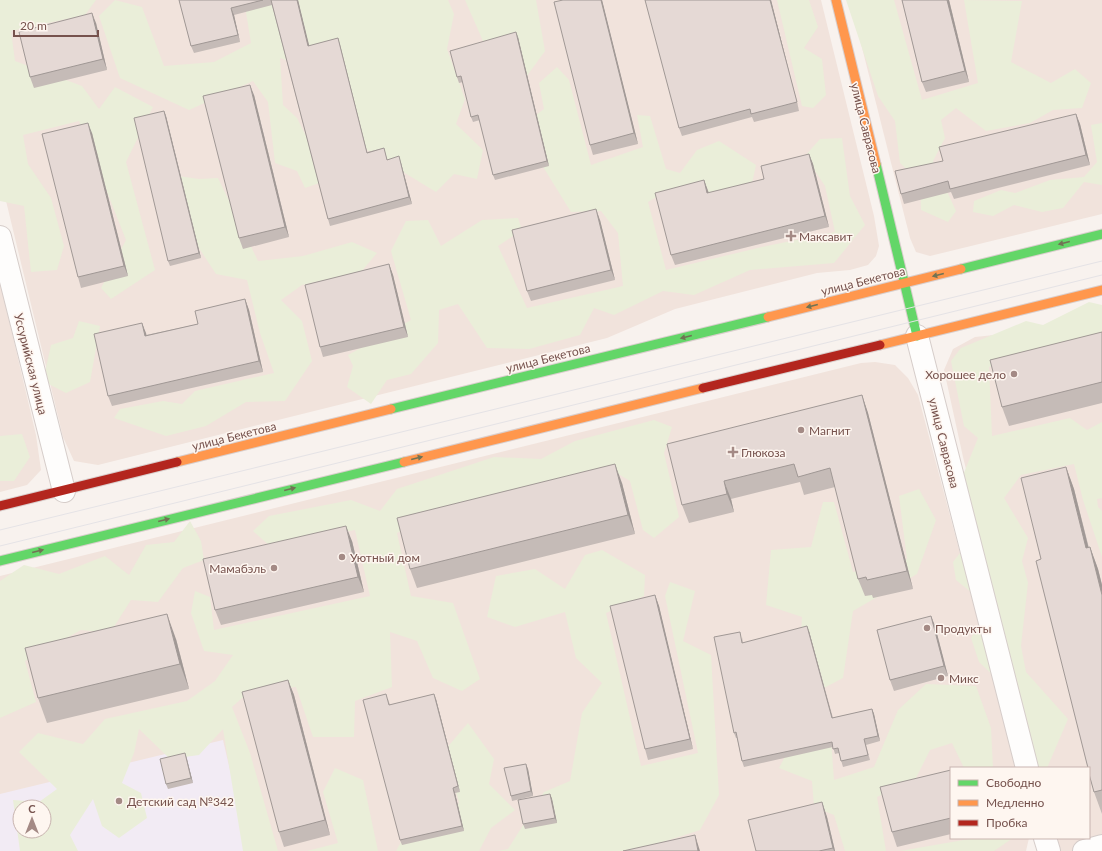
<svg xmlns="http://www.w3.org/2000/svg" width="1102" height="851" viewBox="0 0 1102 851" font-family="Lato,sans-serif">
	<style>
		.residential { fill: #f1e3dc; fill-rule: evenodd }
		.education { fill: #f2ebf4; fill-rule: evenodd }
		.green { fill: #eaeed9; fill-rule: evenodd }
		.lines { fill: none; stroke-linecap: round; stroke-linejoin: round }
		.street-casing { stroke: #d6cdca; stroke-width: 24 }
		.fast-casing { stroke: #d9cecc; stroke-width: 11 }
		.slow-casing { stroke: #d9cecc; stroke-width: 11 }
		.jam-casing { stroke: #d9cecc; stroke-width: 11 }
		.street { stroke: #fefdfc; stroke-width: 22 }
		.fast { stroke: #63d668; stroke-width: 9 }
		.slow { stroke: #ff974d; stroke-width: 9 }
		.jam { stroke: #b3261e; stroke-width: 9 }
		.tram { stroke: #e5e3e6; stroke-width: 1 }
		.wall { fill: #c5bbb7 }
		.shaded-wall { fill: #a09895 }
		.building { fill: #e5d9d5; stroke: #a09895 }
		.oneway { fill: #717354 }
		.poi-dot { fill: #a48a85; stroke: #fef6f0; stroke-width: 1.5 }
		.labels { text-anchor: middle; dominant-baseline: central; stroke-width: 3; stroke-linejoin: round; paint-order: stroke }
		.street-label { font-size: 12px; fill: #76524d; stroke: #fef6f0 }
		.poi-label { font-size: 12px; fill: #76524d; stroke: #fef6f0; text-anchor: start }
	</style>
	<rect width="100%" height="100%" fill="#f8f2ee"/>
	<g class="residential">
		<polygon points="0,0 821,0 874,216 879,246 876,256 868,265 850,270 817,273 675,309 607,338 98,465 74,461 63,437 0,176"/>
		<polygon points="850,0 1102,0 1102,214 930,256 916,252 910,238"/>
		<polygon points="0,282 36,435 41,470 27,485 0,492"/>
		<polygon points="1102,314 1102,851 1060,851 1057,838 1089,838 1089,768 1040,768 963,457 944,370 953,349 975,337 1023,332"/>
		<path d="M 875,362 L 895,365 L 908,378 L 918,395 L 1017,768 L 951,768 L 951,838 L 1029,838 L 1026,851 L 0,851 L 0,576 L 861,363 ZM 20,807 L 44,807 L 44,831 L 20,831 Z"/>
	</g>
	<path class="education" d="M 223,740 L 249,851 L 0,851 L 0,794 ZM 20,807 L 44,807 L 44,831 L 20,831 Z"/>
	<g class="green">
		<polygon points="0,0 96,0 85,15 11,31 15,61 82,86 99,109 115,87 153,107 126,162 155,270 111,299 101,288 126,240 79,121 23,135 28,164 51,198 64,246 57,270 31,272 24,206 0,201"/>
		<polygon points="115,0 142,7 164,66 214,62 251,43 244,0 448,0 454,14 447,49 465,99 456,124 483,150 477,179 454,174 436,192 359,145 316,70 280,58 283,105 297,118 328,180 305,188 297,171 275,163 268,102 253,81 189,110 120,78 99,16"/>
		<polygon points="465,0 536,0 545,51 521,84 501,82"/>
		<polygon points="777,0 809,0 818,27 804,48 822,59 826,95 813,108 802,106"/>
		<polygon points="846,0 894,0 922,100 978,83 964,0 1022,1 1011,62 1051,83 1075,69 1091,83 1082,108 1053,110 1030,123 986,131 956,108 941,120 945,138 933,161 956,211 948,222 921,210 920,182 900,163 895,121 878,96"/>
		<polygon points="557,67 569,80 591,165 643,147 637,115 650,116 666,169 680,173 697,150 719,141 756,165 751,188 720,194 670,189 648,202 666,270 762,247 835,232 825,186 805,156 820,139 842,138 850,196 865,225 834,263 750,270 694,295 663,291 614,315 594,308 580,335 529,349 487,348 458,304 439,310 438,343 411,374 387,380 371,404 347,387 353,366 348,355 411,320 391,251 406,221 428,220 441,246 482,220 518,218 522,230 498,246 527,308 623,286 618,233 601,211 571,212 519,128 544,109 539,83"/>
		<polygon points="1102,123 1102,185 1084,182 1063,208 1042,212 1014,205 993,216 973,212 974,201 1001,190 1015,193 1050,180 1084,177 1097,162 1091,125"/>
		<polygon points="171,175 199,179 218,178 258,261 303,256 352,242 377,253 361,272 302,285 281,300 302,321 312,361 285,401 246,402 206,426 166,436 114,418 120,409 163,401 182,404 195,391 274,373 260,333 247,280 216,274 176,213"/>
		<polygon points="1089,302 1102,305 1102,334 989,367 992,436 1070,418 1087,430 1102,422 1102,498 1097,499 1098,507 1102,511 1102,557 1083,500 1074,464 1021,475 1004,498 1028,538 1022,561 1028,583 1021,646 1026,672 1068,719 1047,768 1032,768 1029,758 1023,704 979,662 971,638 981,623 977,597 956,580 953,562 974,535 959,485 978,438 964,426 951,361 961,348 1026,321 1043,325"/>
		<polygon points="79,321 100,326 90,382 66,393 43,381 51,345 73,338"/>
		<path d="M 654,420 L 672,427 L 664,453 L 679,517 L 654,538 L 643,530 L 630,481 L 612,470 L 437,512 L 397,533 L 411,596 L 453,603 L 480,679 L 462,691 L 433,678 L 417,641 L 390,632 L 392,687 L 355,701 L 354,737 L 313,737 L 296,687 L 250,691 L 232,707 L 250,753 L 278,851 L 243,851 L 223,729 L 199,755 L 170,759 L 139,729 L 134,753 L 122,783 L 141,793 L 147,818 L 119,838 L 102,826 L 93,799 L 70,835 L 78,851 L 20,851 L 13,800 L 39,802 L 57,789 L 19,752 L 38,733 L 83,744 L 105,719 L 187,701 L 215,681 L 233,655 L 204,651 L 191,613 L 195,591 L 210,597 L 214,630 L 370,596 L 355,530 L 270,546 L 253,531 L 269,516 L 351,500 L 380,511 L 397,489 L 494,457 L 541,459 L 575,441 ZM 20,807 L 44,807 L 44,831 L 20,831 Z"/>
		<polygon points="22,434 30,457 14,481 0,481 0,436"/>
		<polygon points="919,489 936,520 917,574 853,611 843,678 820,690 799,667 802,617 766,605 771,550 811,547 823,502 834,502 853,572 907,559 899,496"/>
		<polygon points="190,521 201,541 204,560 183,568 158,602 131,600 110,633 81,630 25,661 36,702 0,718 0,581 24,565 59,574 105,556 129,575 146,545 174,542"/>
		<polygon points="602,550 645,575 644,596 606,613 641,766 698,753 665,596 670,582 695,591 683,641 711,655 719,795 700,830 635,851 498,851 508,849 544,792 570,781 582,713 602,683 576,658 565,612 515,627 487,617 496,576 535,569 565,589 585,555"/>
		<polygon points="926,684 976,686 991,728 993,768 964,768 952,743 930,750 916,778 877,797 886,851 845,851 834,815 814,807 812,781 779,768 799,730 831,740 834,780 874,767 898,710"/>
		<polygon points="468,723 494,759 489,784 515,810 491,828 479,851 396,851 401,842 427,835 459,803 445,750"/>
		<polygon points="335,768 363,780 378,851 307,851 338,843 323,792"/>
		<polygon points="975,838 1013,838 994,851 900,851"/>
	</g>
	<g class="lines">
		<defs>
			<g id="street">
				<polyline points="0,237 64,491"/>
				<polyline points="917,336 1027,768"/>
				<polyline points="1045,838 1049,851"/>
				<polyline points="1084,851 1102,846"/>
			</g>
			<g id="fast">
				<polyline points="876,164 917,336"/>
				<polyline points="961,269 1102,234"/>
				<polyline points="391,409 768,317"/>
				<polyline points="0,561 404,462"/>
			</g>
			<g id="slow">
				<polyline points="836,0 876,164"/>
				<polyline points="768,317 961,269"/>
				<polyline points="880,345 1102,290"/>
				<polyline points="177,462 391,409"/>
				<polyline points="404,462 703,388"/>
			</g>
			<g id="jam">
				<polyline points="703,388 880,345"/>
				<polyline points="0,506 177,462"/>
			</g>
		</defs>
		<use href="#street" class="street-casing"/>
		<use href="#fast" class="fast-casing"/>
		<use href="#slow" class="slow-casing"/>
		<use href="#jam" class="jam-casing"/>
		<use href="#street" class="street"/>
		<use href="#fast" class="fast"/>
		<use href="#slow" class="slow"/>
		<use href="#jam" class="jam"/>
		<g class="tram">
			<polyline points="0,530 1102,261"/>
			<polyline points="0,546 1102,275"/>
		</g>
	</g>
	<g class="wall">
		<polygon points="179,0 298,0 309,46 338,38 340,45 367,152 384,148 387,159 401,163 412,204 330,226 328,219 272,5 234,15 240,42 194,53 191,46"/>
		<polygon points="563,0 602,0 638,144 593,155 590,145"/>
		<polygon points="771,0 799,111 754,122 752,117 682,136 679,128"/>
		<polygon points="902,0 949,0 969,82 926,92 922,82"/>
		<polygon points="96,23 107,70 34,88 30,77"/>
		<polygon points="518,37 549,166 495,180 493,175 480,120 473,122 471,117 463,82 459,83 457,77"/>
		<polygon points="254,95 289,237 243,249 239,238"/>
		<polygon points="164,111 166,116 201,258 170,266 168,261"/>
		<polygon points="1076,114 1080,124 1090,165 954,199 951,192 904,204 901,194 943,161"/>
		<polygon points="92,133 128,276 81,288 78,277"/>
		<polygon points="809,154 813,164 829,227 675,265 671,255 704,180 709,193 764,179"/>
		<polygon points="600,220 615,280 531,301 527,291"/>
		<polygon points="389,264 393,275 408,337 323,357 320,347"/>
		<polygon points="245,299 249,310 263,372 112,406 108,396 142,323 146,335 198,324"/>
		<polygon points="1102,332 1102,403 1009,426 1002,407"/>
		<polygon points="862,395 868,413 913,589 873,598 872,595 865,596 858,579 835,487 804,495 800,482 731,499 734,512 689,523 682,505"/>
		<polygon points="1066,467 1074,489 1089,548 1090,547 1098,569 1102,585 1102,814 1094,792 1041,559"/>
		<polygon points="622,483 635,534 417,588 410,569"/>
		<polygon points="352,541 364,592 221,625 215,610"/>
		<polygon points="655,595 659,606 693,749 648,760 645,749"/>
		<polygon points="931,616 935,626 948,676 894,691 890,680"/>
		<polygon points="809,631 833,718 872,709 874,714 880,741 866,745 870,760 843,767 839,753 835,754 833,747 744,767 742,761 737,738 736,738 734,733 742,637 743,643"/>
		<polygon points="176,639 189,689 47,723 38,698"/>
		<polygon points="288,680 294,695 330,835 284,847 279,832"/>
		<polygon points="388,699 390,705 436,699 460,792 455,793 464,831 402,845 400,840"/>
		<polygon points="185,753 193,783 168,789 166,784"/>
		<polygon points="528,769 533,796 512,801 511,796"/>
		<polygon points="951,770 951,834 897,847 892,832"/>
		<polygon points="550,794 552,799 557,823 525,829 523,824"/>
		<polygon points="822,802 827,817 835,851 756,851"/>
	</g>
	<g class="shaded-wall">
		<polygon points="297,0 298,0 311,53 308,46"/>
		<polygon points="601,0 602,0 638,144 634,133"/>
		<polygon points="770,0 771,0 799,111 797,102"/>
		<polygon points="947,0 949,0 969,82 965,71"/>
		<polygon points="231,8 234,15 240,42 238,35"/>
		<polygon points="92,13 96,23 107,70 103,59"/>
		<polygon points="516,32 518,37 549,166 547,161"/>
		<polygon points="338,38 340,45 369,160 367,153"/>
		<polygon points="250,85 254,95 289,237 285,227"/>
		<polygon points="164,111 166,116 201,258 199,253"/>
		<polygon points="1076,114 1080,124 1090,165 1086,155"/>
		<polygon points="88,123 92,133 128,276 124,266"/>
		<polygon points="809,154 813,164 829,227 825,216"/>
		<polygon points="399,156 401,163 412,204 409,197"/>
		<polygon points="704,180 708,191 711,204 707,193"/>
		<polygon points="596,209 600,220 615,280 611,270"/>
		<polygon points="389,264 393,275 408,337 404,327"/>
		<polygon points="245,299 249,310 263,372 259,361"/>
		<polygon points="142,323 146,333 149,346 145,336"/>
		<polygon points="862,395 868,413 913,589 907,571"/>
		<polygon points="615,464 622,483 635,534 628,515"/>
		<polygon points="1066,467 1074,489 1094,570 1086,548"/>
		<polygon points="724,481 731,499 734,512 727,494"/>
		<polygon points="346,526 352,541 364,592 358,577"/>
		<polygon points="1090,547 1098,569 1102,585 1102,595"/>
		<polygon points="655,595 659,606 693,749 690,739"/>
		<polygon points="167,614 176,639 189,689 180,664"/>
		<polygon points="931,616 935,626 948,676 944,666"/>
		<polygon points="807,626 809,631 834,724 832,718"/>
		<polygon points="288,680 294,695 330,835 325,820"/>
		<polygon points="434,694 436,699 460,792 458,786"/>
		<polygon points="872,709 874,714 880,741 878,736"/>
		<polygon points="185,753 187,759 193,783 191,778"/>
		<polygon points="526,764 528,769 533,796 531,791"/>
		<polygon points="453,788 455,793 464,831 462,826"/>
		<polygon points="550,794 552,799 557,823 555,818"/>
		<polygon points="822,802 827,817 835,851 834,851 833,848"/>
		<polygon points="695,835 700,851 698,851"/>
	</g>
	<g class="building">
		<polygon points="179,0 263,0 231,8 238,35 191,46"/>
		<polygon points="271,0 297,0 308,46 338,38 367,153 384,148 387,160 399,156 409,197 328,219"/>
		<polygon points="563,0 601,0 634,133 590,145 554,2"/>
		<polygon points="645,0 770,0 797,102 751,114 750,109 679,128"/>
		<polygon points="902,0 947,0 965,71 922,82"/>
		<polygon points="92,13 103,59 30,77 19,32"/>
		<polygon points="516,32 547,161 493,175 478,115 471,117 461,76 457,77 450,51"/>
		<polygon points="250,85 285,227 239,238 203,96"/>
		<polygon points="164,111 199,253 168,261 134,118"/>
		<polygon points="1076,114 1086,155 950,189 948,181 901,194 895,171 943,161 939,147"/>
		<polygon points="88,123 124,266 78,277 42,134"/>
		<polygon points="809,154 825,216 671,255 655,193 704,180 707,193 764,179 761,166"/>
		<polygon points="596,209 611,270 527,291 512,230"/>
		<polygon points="389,264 404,327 320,347 305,285"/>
		<polygon points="245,299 259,361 108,396 94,334 142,323 145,336 198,324 195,311"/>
		<polygon points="1102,332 1102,382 1002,407 990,360"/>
		<polygon points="862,395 907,571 867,580 866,577 858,579 830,468 798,477 794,464 724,481 727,494 682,505 667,444"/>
		<polygon points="615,464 628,515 410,569 397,518"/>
		<polygon points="1066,467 1086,548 1090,547 1102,595 1102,790 1094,792 1089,774 1089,768 1088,768 1036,561 1041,559 1021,478"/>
		<polygon points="346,526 358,577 215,610 203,559"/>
		<polygon points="655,595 690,739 645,749 610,606"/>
		<polygon points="167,614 180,664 38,698 25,648"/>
		<polygon points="931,616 944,666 890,680 877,630"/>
		<polygon points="807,626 832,718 872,709 878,736 864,739 868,755 841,761 838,748 833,749 832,742 742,761 736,732 734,733 714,637 740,632 742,643"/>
		<polygon points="288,680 325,820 279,832 242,692"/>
		<polygon points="386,694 389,705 434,694 458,786 453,788 462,826 400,840 363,700"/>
		<polygon points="185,753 191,778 166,784 160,759"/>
		<polygon points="526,764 531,791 511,796 504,768"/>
		<polygon points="951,770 951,818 892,832 880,787"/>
		<polygon points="550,794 555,818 523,824 518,800"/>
		<polygon points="822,802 833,848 819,851 756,851 748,820"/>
		<polygon points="695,835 698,851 623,851"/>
	</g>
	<defs><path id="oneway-solid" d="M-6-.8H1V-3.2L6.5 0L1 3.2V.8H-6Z"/></defs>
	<g class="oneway">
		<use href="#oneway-solid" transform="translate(1064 243) rotate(166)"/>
		<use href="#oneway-solid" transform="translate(938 275) rotate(166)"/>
		<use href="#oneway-solid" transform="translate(812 306) rotate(166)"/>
		<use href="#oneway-solid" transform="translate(686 337) rotate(166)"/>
		<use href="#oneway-solid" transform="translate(417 458) rotate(-14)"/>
		<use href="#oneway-solid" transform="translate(290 489) rotate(-14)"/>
		<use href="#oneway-solid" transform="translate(164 520) rotate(-14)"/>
		<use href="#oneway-solid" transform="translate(38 551) rotate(-14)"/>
	</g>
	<g class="poi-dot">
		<path d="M789 230h4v4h4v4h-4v4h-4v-4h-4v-4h4z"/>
		<circle cx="1014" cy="374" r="4"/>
		<circle cx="801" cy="430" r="4"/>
		<path d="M731 446h4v4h4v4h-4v4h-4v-4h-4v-4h4z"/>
		<circle cx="342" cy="557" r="4"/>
		<circle cx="274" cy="568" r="4"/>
		<circle cx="927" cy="628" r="4"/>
		<circle cx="941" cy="678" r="4"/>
		<circle cx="119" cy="801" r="4"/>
	</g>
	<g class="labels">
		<g class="street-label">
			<text transform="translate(866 128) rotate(76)">улица Саврасова</text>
			<text transform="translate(863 281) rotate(-14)">улица Бекетова</text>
			<text transform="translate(548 358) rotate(-14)">улица Бекетова</text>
			<text transform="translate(31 364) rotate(76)">Уссурийская улица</text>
			<text transform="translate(234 436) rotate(-14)">улица Бекетова</text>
			<text transform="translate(944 443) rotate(76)">улица Саврасова</text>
		</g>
		<g class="poi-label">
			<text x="799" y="236">Максавит</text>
			<text x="1006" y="374" text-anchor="end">Хорошее дело</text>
			<text x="809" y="430">Магнит</text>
			<text x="741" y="452">Глюкоза</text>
			<text x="350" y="557">Уютный дом</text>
			<text x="266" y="568" text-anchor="end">Мамабэль</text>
			<text x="935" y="628">Продукты</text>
			<text x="949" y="678">Микс</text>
			<text x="127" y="801">Детский сад №342</text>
		</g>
	</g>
	<rect x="950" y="767" width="140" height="72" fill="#fef6f0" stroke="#c8b4af"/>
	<rect x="958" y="780" width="20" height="6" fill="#63d668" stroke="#c8b4af"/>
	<text x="986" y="787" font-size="12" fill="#76524d">Свободно</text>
	<rect x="958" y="800" width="20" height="6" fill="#ff974d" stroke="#c8b4af"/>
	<text x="986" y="807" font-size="12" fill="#76524d">Медленно</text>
	<rect x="958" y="820" width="20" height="6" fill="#b3261e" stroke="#c8b4af"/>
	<text x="986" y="827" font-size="12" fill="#76524d">Пробка</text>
	<g transform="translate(32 819)"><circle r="19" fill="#fef6f0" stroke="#c8b4af"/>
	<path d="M0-3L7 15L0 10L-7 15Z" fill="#a48a85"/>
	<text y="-6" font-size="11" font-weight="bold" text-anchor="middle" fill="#76524d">С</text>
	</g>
	<path d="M14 30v6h84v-6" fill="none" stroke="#76524d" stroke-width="2"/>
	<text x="20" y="30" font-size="12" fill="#76524d" stroke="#fef6f0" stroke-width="3" paint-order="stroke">20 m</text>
</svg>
